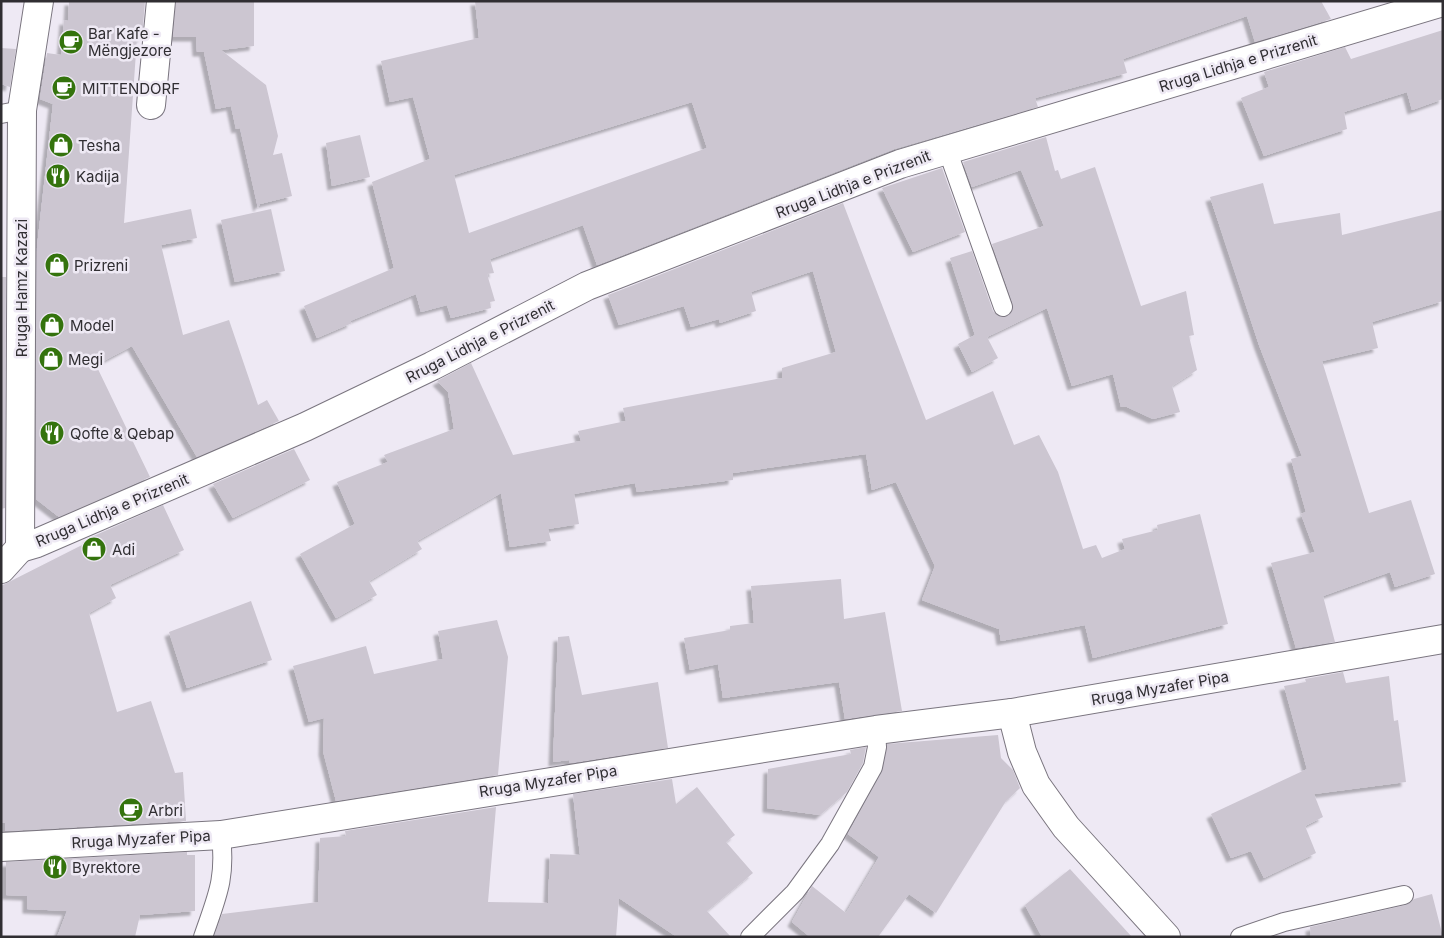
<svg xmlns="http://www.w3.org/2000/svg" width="1444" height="938" viewBox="0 0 1444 938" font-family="Inter,sans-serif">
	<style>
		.building { fill: #ccc6d1; fill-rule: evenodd; filter: url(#shadow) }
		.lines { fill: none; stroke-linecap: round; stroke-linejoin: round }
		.service-casing { stroke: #7a757f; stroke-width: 20 }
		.minor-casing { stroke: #7a757f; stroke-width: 30 }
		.service { stroke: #fff; stroke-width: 18 }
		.minor { stroke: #fff; stroke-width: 28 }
		.labels { text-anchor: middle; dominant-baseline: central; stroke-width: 5; stroke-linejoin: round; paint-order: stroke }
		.poi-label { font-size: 15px; fill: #302e32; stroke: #eee9f4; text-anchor: start }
		.street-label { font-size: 15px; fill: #302e32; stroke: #eee9f4 }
	</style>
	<defs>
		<filter id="shadow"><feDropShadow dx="-4.5" dy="4.5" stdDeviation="1" flood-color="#0004"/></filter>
	</defs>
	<rect width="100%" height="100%" fill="#eee9f4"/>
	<g class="building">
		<polygon points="69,1 145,1 142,38 137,38 124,223 191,209 197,238 161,245 183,335 229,320 258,405 267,400 279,421 197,457 132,346 96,365 150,477 59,517 36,499 37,247 53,104 40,99 47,53 61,55 64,20 68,21"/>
		<polygon points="176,1 254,1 254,46 221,50 266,85 278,136 273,155 282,153 292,196 260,204 258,208 240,128 236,129 231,106 216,109 204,52 197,52 196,37 173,37"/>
		<path d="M 475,1 L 1321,1 L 1331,19 L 1255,42 L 1247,16 L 1123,59 L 1127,73 L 1035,98 L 1038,107 L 894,149 L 597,265 L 583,225 L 490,259 L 494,273 L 487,274 L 495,301 L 490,302 L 491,308 L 451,318 L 447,305 L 421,312 L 416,294 L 350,321 L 352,323 L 317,338 L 304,306 L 394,268 L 372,182 L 430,159 L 413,97 L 390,102 L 381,61 L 479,38 ZM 692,102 L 707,148 L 469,233 L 454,175 Z"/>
		<polygon points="1443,30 1443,99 1412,110 1407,92 1344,112 1347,129 1264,156 1241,98 1269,87 1264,72 1345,47 1351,59"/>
		<polygon points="1,48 16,49 10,87 1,84"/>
		<polygon points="360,135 370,177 332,186 326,143"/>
		<polygon points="1046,137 1055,171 1058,170 1061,179 1095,167 1141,306 1186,291 1194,335 1189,336 1197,370 1172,386 1180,412 1153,419 1127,407 1121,407 1113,374 1072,386 1047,308 987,337 998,358 972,372 958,344 975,335 950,258 972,251 993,311 1001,317 1006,317 1011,313 1013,304 992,244 1044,226 1021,170 972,187 963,162"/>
		<polygon points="942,168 965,232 913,252 882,188"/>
		<polygon points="1263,183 1274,224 1340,213 1342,235 1443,210 1443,301 1372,322 1378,348 1322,361 1369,513 1411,500 1435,574 1395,587 1390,572 1323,596 1335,642 1296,648 1271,563 1315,552 1301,514 1306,512 1291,459 1302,456 1259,345 1210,197"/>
		<polygon points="843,203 926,420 993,391 1014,445 1039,435 1058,472 1083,549 1096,545 1102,558 1125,549 1122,539 1158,530 1157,525 1200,514 1228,624 1093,658 1085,625 1001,641 999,629 922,600 935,566 896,482 872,490 866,454 733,473 733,480 637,492 635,483 574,494 579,524 548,529 551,541 510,547 501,493 417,541 422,549 369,581 377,595 336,618 300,554 355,524 337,482 388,462 384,455 454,429 448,392 437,381 471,363 513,455 581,441 578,431 626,421 623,408 782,378 782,368 836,352 813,271 751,292 756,311 720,323 719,319 691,327 684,306 619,325 608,295"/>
		<polygon points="271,209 285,271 235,282 221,220"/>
		<polygon points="1,277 6,277 5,508 1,509"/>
		<polygon points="294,449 310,480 233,518 213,484"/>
		<polygon points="163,505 184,550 110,585 116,598 89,613 117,712 151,701 175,773 183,772 186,821 5,831 5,823 1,823 1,586 90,541 87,539"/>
		<polygon points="841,579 844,619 885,612 902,711 845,719 839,682 723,698 718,664 690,670 684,638 730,630 730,626 754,623 751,586"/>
		<polygon points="251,601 272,660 187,688 169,632"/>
		<polygon points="497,620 508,657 498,775 336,801 323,751 324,718 309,722 293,666 366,646 374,674 443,659 438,631"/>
		<polygon points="569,636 582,695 658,682 668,748 570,763 569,760 553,762 558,637"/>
		<polygon points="1343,672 1346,683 1389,676 1394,721 1398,720 1406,782 1314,794 1323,817 1305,826 1316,853 1264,878 1251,851 1231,858 1211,814 1307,769 1284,686 1306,682 1305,679"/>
		<polygon points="998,735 1001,758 1013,770 1020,788 1006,801 936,913 909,894 878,937 810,937 792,922 812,886 846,913 879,857 848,834 882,772 887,744"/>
		<polygon points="866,747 863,763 847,792 820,815 767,808 768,769 851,754 850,750"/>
		<polygon points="672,779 676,804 697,787 735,835 726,842 753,873 707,911 731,937 677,937 619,898 616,937 214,937 222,914 318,902 320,838 346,836 345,831 496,807 488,902 548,903 550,854 580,855 573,794"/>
		<polygon points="187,852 187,855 195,855 195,911 140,915 135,937 57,937 67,911 27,909 27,896 6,895 6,862"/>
		<polygon points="1070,869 1132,937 1042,937 1025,905"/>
		<polygon points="1432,894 1443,937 1311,937 1310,927 1406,905 1414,899"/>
	</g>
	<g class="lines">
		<defs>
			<g id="service">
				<polyline points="1,114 22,110"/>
				<polyline points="947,149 1003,307"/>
				<path d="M 203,937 C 217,896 226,880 221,835"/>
				<polyline points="750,937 795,892 830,844 873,767 877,747 876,730"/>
				<polyline points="1240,937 1284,922 1404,895"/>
			</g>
			<g id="minor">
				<polyline points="151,105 161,1"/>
				<polyline points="20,548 37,543 305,427 432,366 587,286 900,164 1443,2"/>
				<polyline points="1,569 20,548 22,110 39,1"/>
				<polyline points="1012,713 1022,752 1036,785 1066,827 1166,937"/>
				<polyline points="1,847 221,835 876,730 1012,713 1443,639"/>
			</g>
		</defs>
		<use href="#service" class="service-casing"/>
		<use href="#minor" class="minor-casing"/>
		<use href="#service" class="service"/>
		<use href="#minor" class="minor"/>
	</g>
	<defs>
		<symbol id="cafe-disc" viewBox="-11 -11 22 22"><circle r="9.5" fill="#34730d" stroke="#eee9f4"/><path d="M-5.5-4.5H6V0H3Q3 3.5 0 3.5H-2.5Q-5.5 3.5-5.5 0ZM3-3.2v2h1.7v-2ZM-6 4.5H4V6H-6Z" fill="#fff"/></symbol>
		<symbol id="shop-disc" viewBox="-11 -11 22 22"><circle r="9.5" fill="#34730d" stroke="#eee9f4"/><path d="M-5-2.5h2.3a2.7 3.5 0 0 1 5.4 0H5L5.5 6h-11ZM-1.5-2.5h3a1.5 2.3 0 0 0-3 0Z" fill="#fff"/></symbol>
		<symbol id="restaurant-disc" viewBox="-11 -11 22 22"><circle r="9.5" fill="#34730d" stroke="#eee9f4"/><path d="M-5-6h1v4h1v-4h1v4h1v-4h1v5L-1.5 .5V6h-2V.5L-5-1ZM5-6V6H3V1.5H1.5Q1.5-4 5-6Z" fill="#fff"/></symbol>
	</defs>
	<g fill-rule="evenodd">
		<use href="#cafe-disc" x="57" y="28" width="28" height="28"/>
		<use href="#cafe-disc" x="50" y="74" width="28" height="28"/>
		<use href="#shop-disc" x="47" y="131" width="28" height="28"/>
		<use href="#restaurant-disc" x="44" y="162" width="28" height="28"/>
		<use href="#shop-disc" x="43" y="251" width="28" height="28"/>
		<use href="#shop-disc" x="38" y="311" width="28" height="28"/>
		<use href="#shop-disc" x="37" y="345" width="28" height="28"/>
		<use href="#restaurant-disc" x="38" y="419" width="28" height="28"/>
		<use href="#shop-disc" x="80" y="535" width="28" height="28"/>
		<use href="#cafe-disc" x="117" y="796" width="28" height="28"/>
		<use href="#restaurant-disc" x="41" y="853" width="28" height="28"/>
	</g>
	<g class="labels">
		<g class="poi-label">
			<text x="88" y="33">Bar Kafe -<tspan x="88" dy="17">Mëngjezore</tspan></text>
			<text x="82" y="88">MITTENDORF</text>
			<text x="78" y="145">Tesha</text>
			<text x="76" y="176">Kadija</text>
			<text x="74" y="265">Prizreni</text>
			<text x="70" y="325">Model</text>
			<text x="68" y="359">Megi</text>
			<text x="70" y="433">Qofte &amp; Qebap</text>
			<text x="112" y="549">Adi</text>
			<text x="148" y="810">Arbri</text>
			<text x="72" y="867">Byrektore</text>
		</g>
		<g class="street-label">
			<text transform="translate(1238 63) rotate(-17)">Rruga Lidhja e Prizrenit</text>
			<text transform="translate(853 184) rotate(-21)">Rruga Lidhja e Prizrenit</text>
			<text transform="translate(21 288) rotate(-90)">Rruga Hamz Kazazi</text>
			<text transform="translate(480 341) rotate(-27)">Rruga Lidhja e Prizrenit</text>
			<text transform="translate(112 510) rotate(-23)">Rruga Lidhja e Prizrenit</text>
			<text transform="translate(1160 688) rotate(-10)">Rruga Myzafer Pipa</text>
			<text transform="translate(548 781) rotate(-9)">Rruga Myzafer Pipa</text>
			<text transform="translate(141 839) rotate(-3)">Rruga Myzafer Pipa</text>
		</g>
	</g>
	<rect width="1444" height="938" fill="none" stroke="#302e32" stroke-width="5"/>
</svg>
